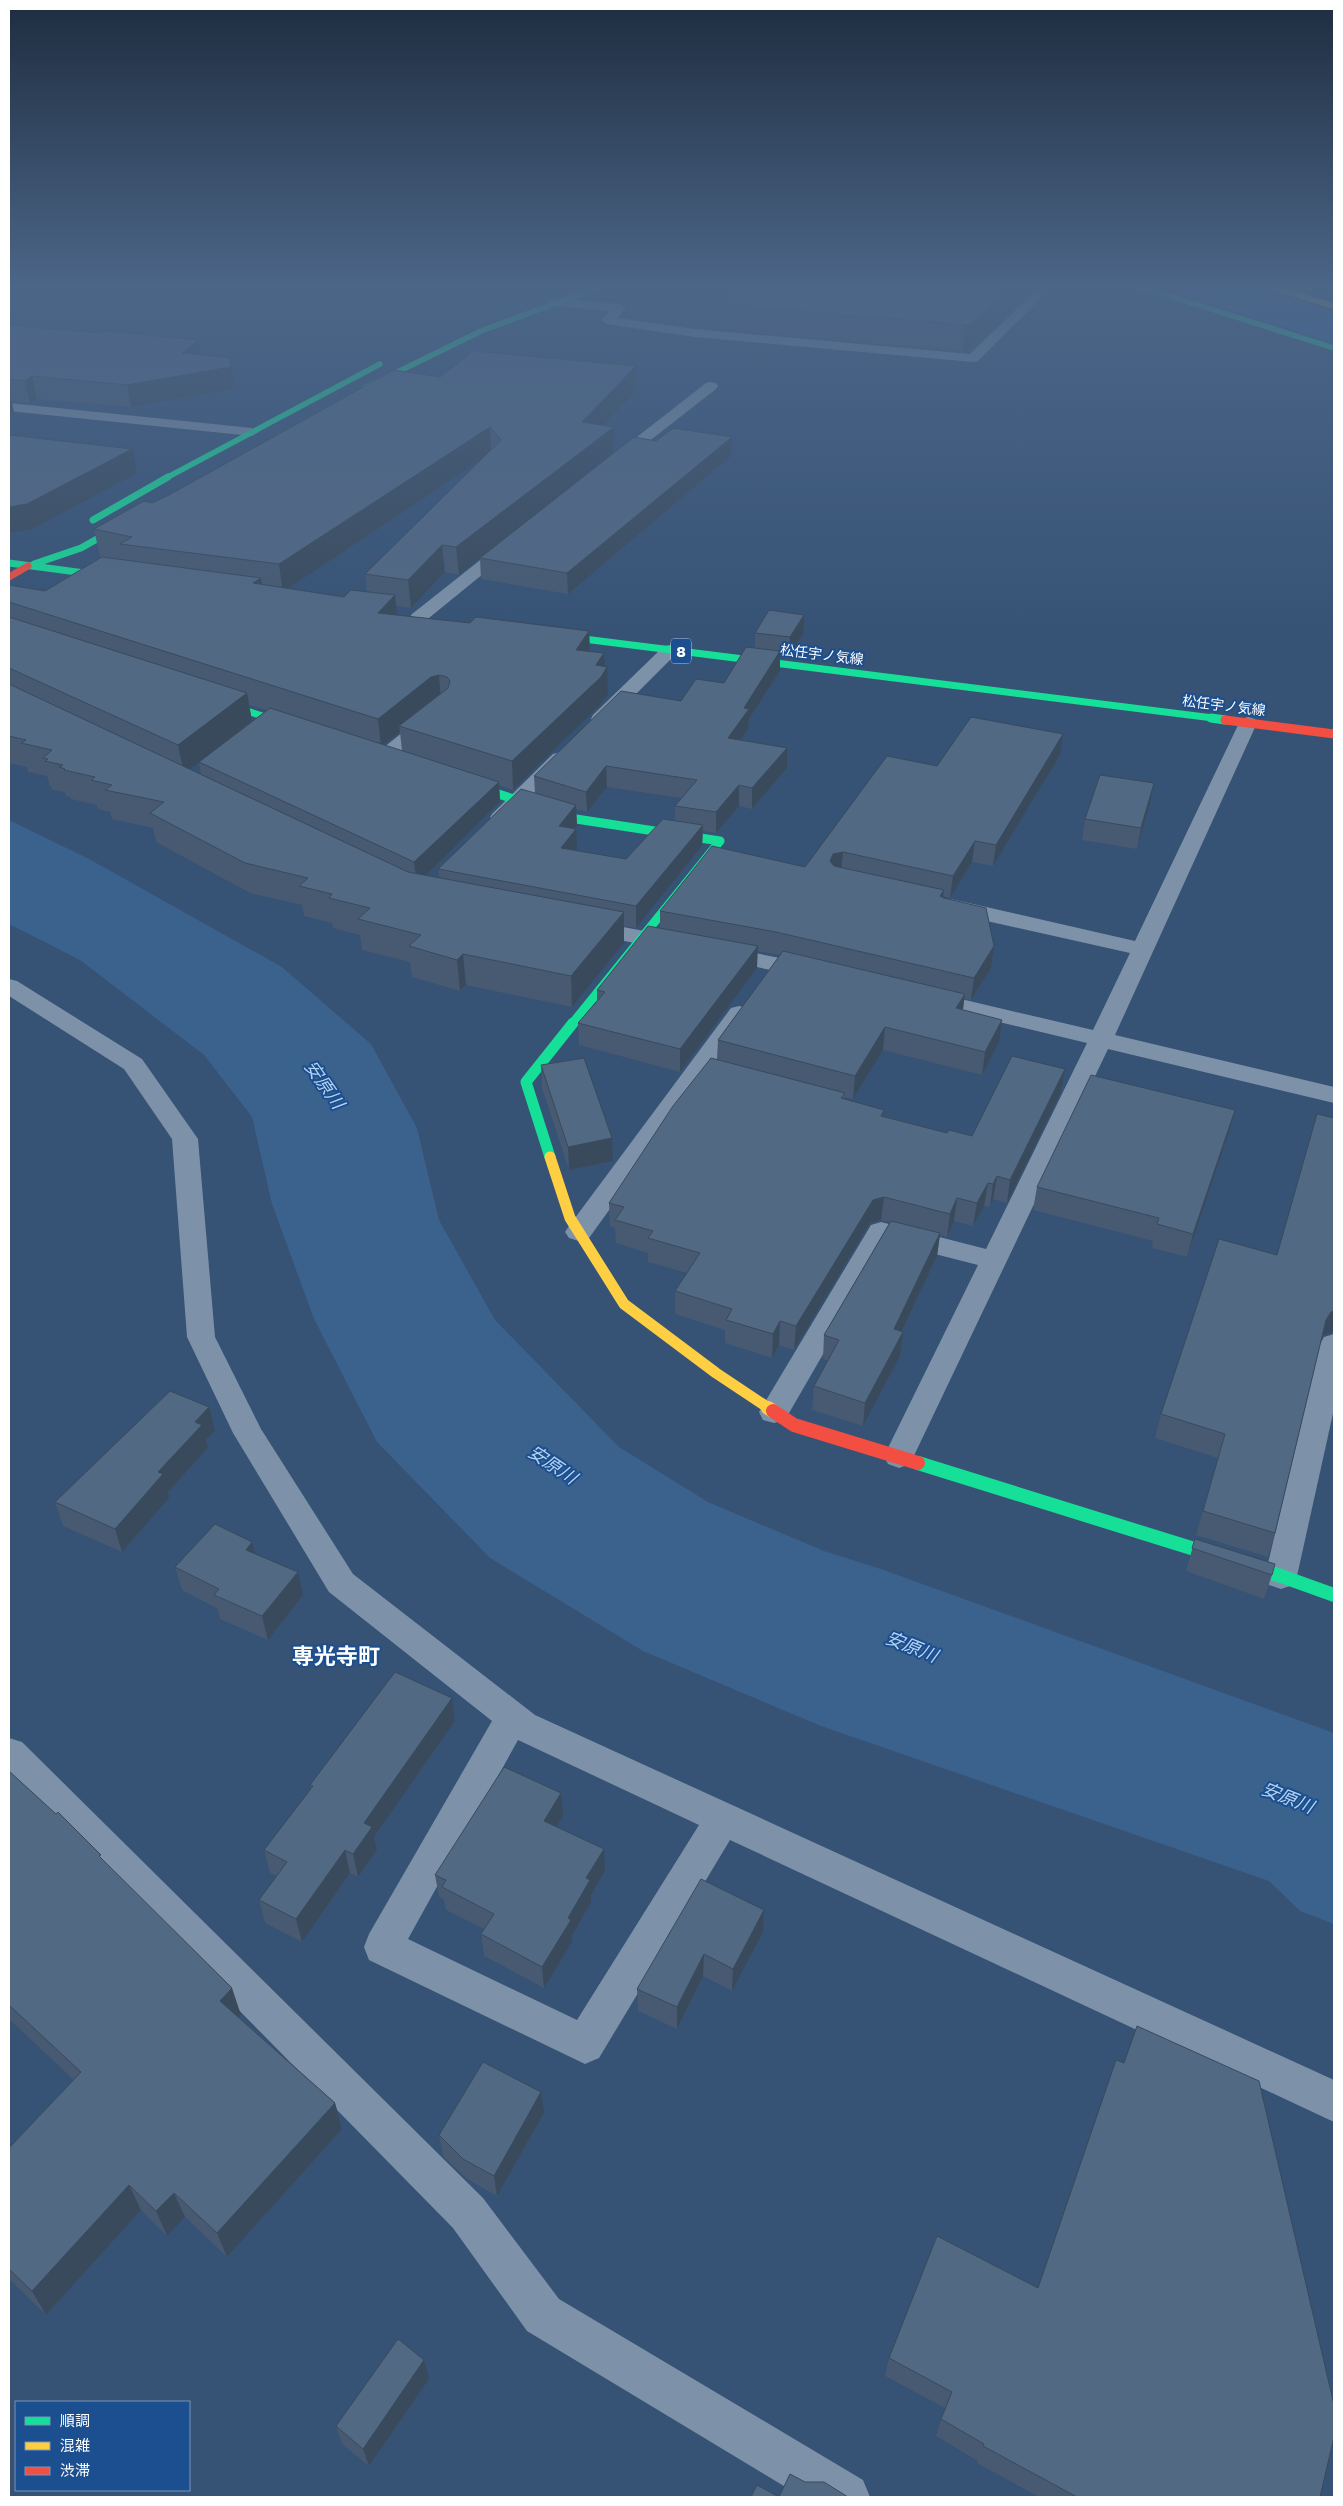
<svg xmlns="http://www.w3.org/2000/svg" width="1343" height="2506" viewBox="0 0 1343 2506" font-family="'Golos Text','Noto Sans JP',sans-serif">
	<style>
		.green { fill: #2f66a5 }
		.water { fill: #3b618d }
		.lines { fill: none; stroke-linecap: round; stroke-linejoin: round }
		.street { fill: #7d92a8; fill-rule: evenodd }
		.fast-far4 { stroke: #16e098; stroke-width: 5.5 }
		.fast-far3 { stroke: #16e098; stroke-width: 7 }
		.fast-far2 { stroke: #16e098; stroke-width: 9 }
		.fast-far1 { stroke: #16e098; stroke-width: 11 }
		.fast { stroke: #16e098; stroke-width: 14 }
		.slow-far2 { stroke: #ffcf43; stroke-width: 5.5 }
		.slow-far1 { stroke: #ffcf43; stroke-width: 11 }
		.slow { stroke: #ffcf43; stroke-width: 14 }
		.jam-far2 { stroke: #f24e42; stroke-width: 7 }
		.jam-far1 { stroke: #f24e42; stroke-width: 9 }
		.jam { stroke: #f24e42; stroke-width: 14 }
		.wall { fill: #475a72; fill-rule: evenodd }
		.shaded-wall { fill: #394a5c }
		.building { fill: #526984; stroke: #394a5c }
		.labels { text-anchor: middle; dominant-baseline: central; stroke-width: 4; stroke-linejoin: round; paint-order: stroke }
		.far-street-label { font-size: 14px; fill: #fff; stroke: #1b4f8f }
		.shield { fill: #1b4f8f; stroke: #bbcadd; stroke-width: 1 }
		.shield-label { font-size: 15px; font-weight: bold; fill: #fff }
		.water-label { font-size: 18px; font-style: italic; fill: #b5d3f5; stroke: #1b4f8f }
		.near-quarter-label { font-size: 22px; font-weight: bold; fill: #fff; stroke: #1b4f8f }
	</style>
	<rect width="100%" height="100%" fill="#365274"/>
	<polygon class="green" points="1156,286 1248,286 1334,312 1334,343"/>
	<polygon class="water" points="9,820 91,860 282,967 371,1044 417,1128 439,1220 495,1320 619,1447 708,1502 824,1551 881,1569 1334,1733 1334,1924 1300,1911 1269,1881 821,1726 643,1651 490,1558 377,1442 314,1319 272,1204 252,1117 204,1055 80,960 9,924"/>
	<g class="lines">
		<g class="street">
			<polygon points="1041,286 1053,286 978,361 973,362 695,337 607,324 601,320 610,311 554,306 548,302 554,298 620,304 626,308 617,318 695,329 970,354"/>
			<polygon points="711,382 716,383 718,386 716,389 620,464 610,464 608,461 610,458 706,383"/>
			<polygon points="9,403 252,428 259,432 252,436 9,411"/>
			<polygon points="509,540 515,542 517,545 515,548 424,622 412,622 409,618 412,614 503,542"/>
			<polygon points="670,645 676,646 679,650 676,654 607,723 593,723 591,719 593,715 664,646"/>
			<polygon points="430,714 437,716 439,720 437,724 392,760 378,760 375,756 378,752 423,716"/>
			<polygon points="1248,717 1255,719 1257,723 1115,1035 1334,1087 1334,1103 1108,1049 910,1464 899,1468 888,1464 884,1456 978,1265 888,1242 785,1420 774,1423 763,1420 759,1412 871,1225 881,1222 986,1249 1087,1043 919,1003 915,998 919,993 927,991 1093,1030 1130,953 951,913 943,911 940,906 943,901 951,899 1135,941 1239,723 1241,719"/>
			<polygon points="560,752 567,754 570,758 567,762 507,821 500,823 493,821 490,817 493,813 553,754"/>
			<polygon points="587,920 670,936 678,938 681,943 678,948 670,950 579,932 576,927 579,922"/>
			<polygon points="720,946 810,964 818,966 821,971 818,976 810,978 712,958 709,953 712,948"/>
			<path d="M 9,979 L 17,981 L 142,1059 L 198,1139 L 215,1337 L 261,1429 L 353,1574 L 535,1715 L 1334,2080 L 1334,2122 L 730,1840 L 599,2058 L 585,2064 L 369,1960 L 364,1947 L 369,1934 L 492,1721 L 329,1592 L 233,1433 L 187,1337 L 172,1139 L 124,1069 L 9,996 ZM 518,1740 L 699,1825 L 577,2020 L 408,1939 Z"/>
			<polygon points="739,1006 747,1008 751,1013 589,1238 579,1241 569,1238 565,1232 569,1226 731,1008"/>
			<polygon points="1334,1334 1334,1409 1297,1576 1293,1585 1281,1589 1269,1585 1265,1576 1320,1344 1324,1337"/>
			<polygon points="9,1738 22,1742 483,2198 559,2299 863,2480 870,2497 802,2497 527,2331 453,2228 9,1776"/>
		</g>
		<g class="fast-far4">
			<polyline points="1138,286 1334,348"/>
			<polyline points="365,388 481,331 603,286"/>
			<polyline points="166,478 380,364"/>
		</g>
		<g class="fast-far3">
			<polyline points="93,520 168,477"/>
			<polyline points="9,563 115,577"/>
			<polyline points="34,564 81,548 129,521"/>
			<polyline points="552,635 1221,719"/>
			<polyline points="215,701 272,719"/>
		</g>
		<g class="fast-far2">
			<polyline points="268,718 295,727"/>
			<polyline points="1211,718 1225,720"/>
			<polyline points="464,783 576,819 720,841 572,1024"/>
		</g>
		<polyline class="fast-far1" points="550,1157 526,1082 573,1023"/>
		<polyline class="fast" points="918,1463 1281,1576 1334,1595"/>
		<polyline class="slow-far2" points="1267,286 1334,306"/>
		<polyline class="slow-far1" points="550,1157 570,1218 624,1304 716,1373 770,1409"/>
		<polyline class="slow" points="768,1408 773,1411"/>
		<polyline class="jam-far2" points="9,577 28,566"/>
		<polyline class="jam-far1" points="1225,720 1334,734"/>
		<polyline class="jam" points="773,1411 794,1425 918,1463"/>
	</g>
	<g class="wall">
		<polygon points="737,286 1035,286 969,350 963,351 719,329 719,304"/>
		<polygon points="9,325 100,333 198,340 200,355 233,380 233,389 131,407 37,399 30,403 12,402 14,413 9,417"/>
		<path d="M 440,377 L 636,391 L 603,425 L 614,427 L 614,453 L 656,441 L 732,437 L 731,456 L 568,594 L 481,579 L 480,558 L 459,575 L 445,572 L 411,608 L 396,606 L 397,615 L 470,623 L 589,631 L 590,652 L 604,666 L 608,694 L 601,704 L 513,790 L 499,785 L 500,802 L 426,875 L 439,877 L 438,869 L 535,793 L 534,776 L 681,701 L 724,683 L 755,648 L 755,633 L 803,634 L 789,656 L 780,655 L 780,671 L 749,719 L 748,729 L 740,740 L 787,768 L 752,809 L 739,806 L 716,833 L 703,831 L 702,846 L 636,928 L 624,926 L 624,943 L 572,1007 L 466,985 L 460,991 L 412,977 L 410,962 L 362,950 L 360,935 L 333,928 L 332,923 L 304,916 L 302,905 L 250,893 L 156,842 L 153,828 L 112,819 L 110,812 L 98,809 L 97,805 L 71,799 L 70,797 L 66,796 L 65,792 L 52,790 L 52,787 L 50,786 L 47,776 L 28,772 L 27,767 L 9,763 L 9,585 L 45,591 L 102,558 L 100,557 L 94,529 L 152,503 ZM 481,459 L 365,574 L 367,592 L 344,597 L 288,589 ZM 249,705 L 267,710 L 208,755 L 252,721 ZM 400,732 L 402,751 L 384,745 ZM 199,762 L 201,775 L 190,769 ZM 607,787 L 681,798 L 675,806 L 675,821 L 626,859 L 576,851 L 574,829 L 577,826 L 576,809 L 587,812 Z"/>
		<polygon points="1060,755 993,866 972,862 950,898 943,896 943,898 994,946 991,968 971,1000 964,999 963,1010 999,1042 982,1075 883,1050 853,1099 844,1097 844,1099 884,1116 947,1133 972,1136 1065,1069 1061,1092 1007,1203 993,1199 990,1207 984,1206 973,1226 954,1221 947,1237 940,1235 937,1256 902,1332 903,1332 900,1356 863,1426 812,1410 814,1386 828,1361 823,1359 824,1335 890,1222 881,1220 870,1223 794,1350 779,1345 772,1358 725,1343 725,1330 675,1314 675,1291 687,1273 648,1262 648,1253 616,1243 615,1228 610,1226 609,1203 717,1059 718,1040 780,955 757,951 757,968 680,1072 579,1045 578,1023 597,1001 597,990 660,928 660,911 805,867 937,766"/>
		<polygon points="1154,783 1150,803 1137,849 1082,840 1085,819"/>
		<polygon points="541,1065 613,1161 569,1170 542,1088"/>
		<polygon points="1235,1110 1229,1132 1187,1257 1152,1248 1153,1241 1033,1210 1037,1187"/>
		<polygon points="1334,1118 1334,1332 1323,1335 1321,1338 1275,1533 1268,1557 1196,1535 1218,1458 1155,1438 1161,1414 1277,1255"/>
		<polygon points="215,1431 206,1440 208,1448 168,1492 169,1498 122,1552 63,1526 55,1502"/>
		<polygon points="1195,1539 1272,1575 1264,1599 1186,1571"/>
		<polygon points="255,1554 303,1595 268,1640 220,1619 218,1609 182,1590 175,1567"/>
		<polygon points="452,1698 455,1721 374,1837 377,1850 358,1877 350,1873 302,1942 265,1923 259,1900 277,1876 270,1873 264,1850 311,1789 310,1785"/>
		<polygon points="9,1771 102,1859 241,2015 239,2017 335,2103 342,2129 227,2257 185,2217 167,2236 141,2210 46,2315 9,2279 9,2148 74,2080 9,2019"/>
		<polygon points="563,1816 556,1827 605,1871 591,1895 591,1902 572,1936 572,1942 544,1988 484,1956 481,1934 484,1929 446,1910 444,1900 439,1897 435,1875"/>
		<polygon points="764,1910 763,1932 732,1991 703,1976 677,2029 638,2011 637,1989"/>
		<polygon points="544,2113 497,2196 467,2179 443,2156 439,2135"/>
		<polygon points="889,2358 1320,2497 1039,2497 977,2463 978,2461 936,2436 941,2419 945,2408 885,2376"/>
		<polygon points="429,2379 369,2466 342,2444 336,2426"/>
	</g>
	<g class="shaded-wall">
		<polygon points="1012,286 1035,286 969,350 963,351 965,325"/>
		<polygon points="198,340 201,362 230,358 233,380 233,389 131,407 127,385 182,353"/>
		<polygon points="636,366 636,391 582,447 582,422"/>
		<polygon points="32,376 37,399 30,403 25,381"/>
		<polygon points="9,391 14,413 9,417"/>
		<polygon points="490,427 491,453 283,592 279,564"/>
		<polygon points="614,427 614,453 459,575 456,547"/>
		<polygon points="732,437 731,456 568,594 567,573"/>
		<polygon points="132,449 137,473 32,529 9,533 9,507"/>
		<polygon points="442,545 445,572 411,608 408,580"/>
		<polygon points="261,578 265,604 253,583"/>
		<polygon points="395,595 398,622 378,613"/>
		<polygon points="804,615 803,634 789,656 790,637"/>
		<polygon points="589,631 590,658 576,650"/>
		<polygon points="780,651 780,671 749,719 748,729 727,759 728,738 744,708"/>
		<polygon points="604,653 605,671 607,667 608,694 601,704 513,790 512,761 596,665"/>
		<polygon points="439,675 441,702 399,726 400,732 381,747 378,719 431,677"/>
		<polygon points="247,693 252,721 184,774 178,745"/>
		<polygon points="1063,734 1060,755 993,866 996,845"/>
		<polygon points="787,748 787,768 752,809 752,788"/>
		<polygon points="606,766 607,787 587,812 586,792"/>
		<polygon points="499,782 500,802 417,884 414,862"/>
		<polygon points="1154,783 1150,803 1137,849 1141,828"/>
		<polygon points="739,785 739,806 716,833 716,812"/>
		<polygon points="576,805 577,826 560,847 559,826"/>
		<polygon points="703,825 702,846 636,928 636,906"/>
		<polygon points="576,829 577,850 561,848"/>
		<polygon points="975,841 972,862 950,898 953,876"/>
		<polygon points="843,852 841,873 831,875 830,861 833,854"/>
		<polygon points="944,890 941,912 940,896"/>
		<polygon points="624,912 624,943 572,1007 571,976"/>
		<polygon points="758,946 757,968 680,1072 680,1049"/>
		<polygon points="994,946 991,968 971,1000 974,978"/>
		<polygon points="463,954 466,985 460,991 457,960"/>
		<polygon points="965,994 962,1016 956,1008"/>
		<polygon points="1002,1020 999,1042 982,1075 985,1052"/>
		<polygon points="885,1027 883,1050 853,1099 855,1076"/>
		<polygon points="1065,1069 1061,1092 1007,1203 1010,1180"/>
		<polygon points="1235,1110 1229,1132 1187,1257 1193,1234"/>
		<polygon points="612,1138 613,1161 569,1170 568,1147"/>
		<polygon points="997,1176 993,1199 990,1207 993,1184"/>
		<polygon points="988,1183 984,1206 973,1226 977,1203"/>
		<polygon points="884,1197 881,1220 870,1223 794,1350 796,1326 873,1200"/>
		<polygon points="957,1198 954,1221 947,1237 950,1214"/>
		<polygon points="940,1233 937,1256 893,1350 903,1332 900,1356 863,1426 865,1403 894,1329"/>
		<polygon points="1334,1311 1334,1332 1323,1335 1318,1344 1326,1320 1331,1312"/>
		<polygon points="780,1321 779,1345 772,1358 773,1334"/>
		<polygon points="209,1407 215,1431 206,1440 208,1448 168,1492 169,1498 122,1552 115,1529 195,1422"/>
		<polygon points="252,1542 258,1566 246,1550"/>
		<polygon points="298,1572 303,1595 268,1640 262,1616"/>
		<polygon points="452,1698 455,1721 374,1837 377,1850 358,1877 353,1854 364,1823"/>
		<polygon points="561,1793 563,1816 546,1844 544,1821"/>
		<polygon points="604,1849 605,1871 591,1895 591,1902 572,1936 572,1942 544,1988 542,1967 568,1918 586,1878"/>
		<polygon points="345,1850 350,1873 302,1942 296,1919"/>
		<polygon points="764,1910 763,1932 732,1991 733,1969"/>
		<polygon points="704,1954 703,1976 677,2029 677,2007"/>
		<polygon points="232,1988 241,2015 229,2027 220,2001"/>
		<polygon points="541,2092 544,2113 497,2196 494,2176"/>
		<polygon points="335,2103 342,2129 227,2257 217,2233"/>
		<polygon points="129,2185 141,2210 46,2315 32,2291"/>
		<polygon points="174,2193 185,2217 167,2236 156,2211"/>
		<polygon points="424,2360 429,2379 369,2466 363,2449"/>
	</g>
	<g class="building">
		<polygon points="737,286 1012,286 971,324 965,325 719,304"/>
		<polygon points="9,325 100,333 104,331 198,340 182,353 230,358 230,367 127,385 32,376 25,381 9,379"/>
		<polygon points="474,351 636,366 582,422 614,427 456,547 442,545 408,580 365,574 501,440 490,427 279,564 120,544 132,537 94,529 144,501 152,503 169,495 394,370 440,377"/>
		<polygon points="673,428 732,437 567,573 480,558 634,437 656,441"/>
		<polygon points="9,435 132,449 27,504 9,507"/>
		<polygon points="102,557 261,578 253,583 344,597 351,590 395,595 378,613 470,623 476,617 589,631 576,650 604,653 596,665 607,667 601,677 512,761 399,726 448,688 450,681 447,677 439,675 431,677 378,719 9,602 9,585 45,591"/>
		<polygon points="769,610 804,615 790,637 755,633"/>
		<polygon points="9,617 247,693 178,745 9,668"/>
		<polygon points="746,647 780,651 744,708 749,709 728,738 787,748 752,788 739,785 716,812 675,806 697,780 606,766 586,792 534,776 621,691 681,701 696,679 724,683"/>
		<polygon points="9,684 408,872 624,912 571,976 463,954 457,960 409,946 421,935 358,919 370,908 329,898 332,894 299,886 308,878 245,863 150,813 164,802 105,790 112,785 91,780 95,777 64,770 65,769 59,767 63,765 45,761 48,759 43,758 52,750 21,743 26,740 9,736"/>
		<polygon points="270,708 499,782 414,862 199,762"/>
		<polygon points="971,717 1063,734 996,845 975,841 953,876 843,852 833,854 830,861 834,866 944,890 940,896 944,898 986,908 994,946 974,978 776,932 660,911 712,846 805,867 887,756 937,766"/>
		<polygon points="1100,775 1154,783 1141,828 1085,819"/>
		<polygon points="521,789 576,805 559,826 576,829 561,848 626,859 663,819 703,825 636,906 438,869"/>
		<polygon points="648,926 758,946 680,1049 578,1023 605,992 597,990"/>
		<polygon points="783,951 965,994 956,1008 1002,1020 985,1052 885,1027 855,1076 718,1040"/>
		<polygon points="1012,1056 1065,1069 1010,1180 997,1176 993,1184 988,1183 977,1203 957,1198 950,1214 884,1197 873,1200 796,1326 780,1321 773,1334 726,1320 732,1309 675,1291 700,1253 648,1238 653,1231 615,1220 624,1207 609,1203 673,1106 711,1058 845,1093 841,1098 884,1110 881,1116 947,1133 949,1130 972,1136"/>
		<polygon points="584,1058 612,1138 568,1147 541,1065"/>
		<polygon points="1091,1075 1235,1110 1193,1234 1157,1224 1159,1218 1037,1187"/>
		<polygon points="1317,1114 1334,1118 1334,1311 1331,1312 1326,1320 1275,1533 1203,1511 1225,1434 1161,1414 1219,1239 1277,1255"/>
		<polygon points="891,1221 940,1233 894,1329 903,1332 865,1403 814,1386 839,1340 824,1335"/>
		<polygon points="170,1391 209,1407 195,1422 202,1425 158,1472 163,1474 115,1529 55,1502"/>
		<polygon points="215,1524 252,1542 246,1550 298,1572 262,1616 214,1595 219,1589 175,1567"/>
		<polygon points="1195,1539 1275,1564 1272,1575 1192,1548"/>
		<polygon points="395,1672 452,1698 364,1823 372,1827 353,1854 345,1850 296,1919 259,1900 287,1862 264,1850 313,1786 310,1785"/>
		<polygon points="504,1767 561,1793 544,1821 604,1849 586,1878 590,1880 568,1918 571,1920 542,1967 481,1934 494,1914 442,1887 446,1880 435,1875"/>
		<polygon points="9,1771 56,1814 58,1812 101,1855 99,1856 232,1988 220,2001 335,2103 217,2233 174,2193 156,2211 129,2185 32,2291 9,2269 9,2148 81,2072 9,2005"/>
		<polygon points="701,1879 764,1910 733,1969 704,1954 677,2007 637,1989"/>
		<polygon points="1137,2026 1259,2081 1334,2405 1334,2437 1320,2497 1077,2497 983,2446 984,2444 941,2419 952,2392 889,2358 937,2236 1038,2288 1116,2060 1124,2063"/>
		<polygon points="483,2062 541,2092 494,2176 463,2159 439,2135"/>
		<polygon points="398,2339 424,2360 363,2449 336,2426"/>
		<polygon points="790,2474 805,2482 824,2482 848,2497 779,2497"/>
		<polygon points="757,2485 779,2497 751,2497"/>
	</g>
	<linearGradient id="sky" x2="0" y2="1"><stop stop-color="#1e2d40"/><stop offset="0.45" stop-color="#4c6688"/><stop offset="1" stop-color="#4c6688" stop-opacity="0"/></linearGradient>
	<rect width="1343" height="637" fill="url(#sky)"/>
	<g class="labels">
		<g class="far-street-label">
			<text transform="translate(822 654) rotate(7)">松任宇ノ気線</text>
			<text transform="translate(1224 705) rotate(7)">松任宇ノ気線</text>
		</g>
		<rect class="shield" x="671" y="638.5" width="20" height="25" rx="4"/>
		<g class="shield-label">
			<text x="681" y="651">8</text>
		</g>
		<g class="water-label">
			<text transform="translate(325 1084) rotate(55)">安原川</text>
			<text transform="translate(553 1464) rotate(34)">安原川</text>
			<text transform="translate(912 1646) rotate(22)">安原川</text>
			<text transform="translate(1288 1797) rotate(22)">安原川</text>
		</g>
		<g class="near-quarter-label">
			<text x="336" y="1655">専光寺町</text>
		</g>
	</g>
	<rect width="1343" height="2506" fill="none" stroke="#ffffff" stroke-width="20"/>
	<rect x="15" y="2401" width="175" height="90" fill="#1b4f8f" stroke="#7695bc"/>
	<rect x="25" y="2417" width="25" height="8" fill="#16e098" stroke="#7695bc"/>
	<text x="60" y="2426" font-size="15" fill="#ffffff">順調</text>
	<rect x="25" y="2442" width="25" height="8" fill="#ffcf43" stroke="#7695bc"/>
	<text x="60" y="2451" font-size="15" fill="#ffffff">混雑</text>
	<rect x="25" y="2467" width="25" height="8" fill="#f24e42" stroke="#7695bc"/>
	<text x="60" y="2476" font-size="15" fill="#ffffff">渋滞</text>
</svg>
